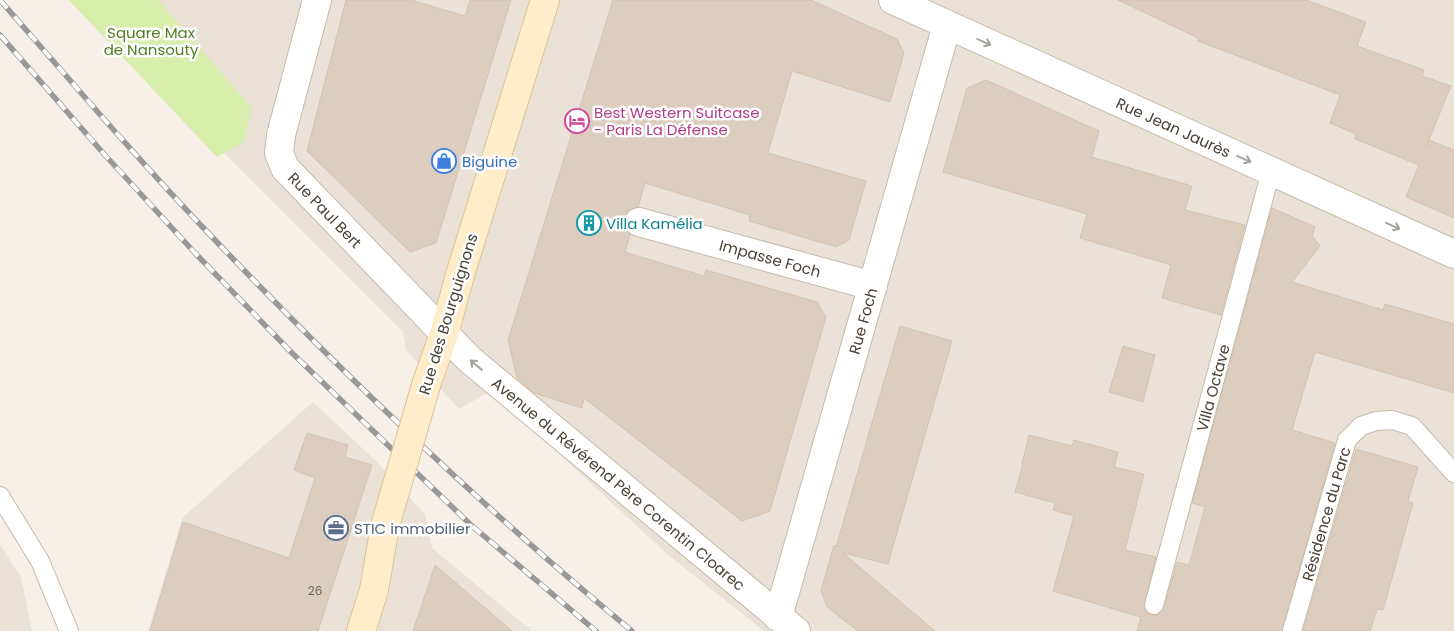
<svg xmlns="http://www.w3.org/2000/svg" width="1454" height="631" viewBox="0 0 1454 631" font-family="Poppins,sans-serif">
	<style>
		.residential { fill: #eae2d6 }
		.green { fill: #d8eead }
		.building { fill: #dccdbf; stroke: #d4c2ae }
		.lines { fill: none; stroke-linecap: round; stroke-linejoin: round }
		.lane-casing { stroke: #c6baac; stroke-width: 20 }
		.street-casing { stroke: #c6baac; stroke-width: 30 }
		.secondary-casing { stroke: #dec395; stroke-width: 30 }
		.lane { stroke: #fff; stroke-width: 18 }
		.street { stroke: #fff; stroke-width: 28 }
		.secondary { stroke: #ffecc9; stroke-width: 28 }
		.rail-casing { stroke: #989898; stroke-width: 5.5 }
		.rail { stroke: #fff; stroke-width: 4; stroke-dasharray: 11; stroke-linecap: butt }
		.secondary-bridge-casing { stroke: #dec395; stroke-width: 30; stroke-linecap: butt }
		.secondary-bridge { stroke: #ffecc9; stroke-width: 28 }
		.oneway { stroke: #a4a09a }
		.labels { text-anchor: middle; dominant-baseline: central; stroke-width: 5; stroke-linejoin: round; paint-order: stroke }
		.number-label { font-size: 12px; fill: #6e6358 }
		.park-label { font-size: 15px; fill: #4e7e20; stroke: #fff }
		.hotel-label { font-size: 15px; fill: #b23c85; stroke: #fff; text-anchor: start }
		.street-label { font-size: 15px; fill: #4a4036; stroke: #fff }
		.shop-label { font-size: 15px; fill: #366cbe; stroke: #fff; text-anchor: start }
		.culture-label { font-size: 15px; fill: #0d838f; stroke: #fff; text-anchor: start }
		.service-label { font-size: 15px; fill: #4e5e75; stroke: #fff; text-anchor: start }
	</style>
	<rect width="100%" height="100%" fill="#f6f0e8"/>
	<g class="residential">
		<polygon points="69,0 1454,0 1454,631 764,631 666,553 491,391 459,409 406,350 403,332 224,153 217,157"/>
		<polygon points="313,402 374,459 425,514 432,548 532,631 148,631 182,518"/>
		<polygon points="0,545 21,577 32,631 0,631"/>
	</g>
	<polygon class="green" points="69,0 158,0 252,108 244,142 217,157"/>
	<g class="building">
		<polygon points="346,0 411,0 465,16 470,0 511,0 436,243 410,252 307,151"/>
		<polygon points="613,0 811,0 897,39 904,53 890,102 792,71 768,153 866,181 849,240 836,247 749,221 750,215 645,183 638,207 628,211 624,217 624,226 630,234 625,252 704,276 706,270 817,302 826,317 770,511 742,521 584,398 582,408 534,393 517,378 508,340"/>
		<polygon points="1118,0 1306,0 1366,22 1357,46 1424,70 1422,76 1451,86 1426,147 1429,140 1454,150 1454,218 1406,197 1419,165 1355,139 1356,134 1330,123 1340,95 1198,41 1198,38"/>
		<polygon points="986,80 1099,131 1092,157 1192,186 1185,210 1245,225 1221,315 1162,298 1171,265 1080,238 1087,214 943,172 967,88"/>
		<polygon points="1272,208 1315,227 1312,236 1320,246 1292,282 1383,310 1385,304 1454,324 1454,393 1315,352 1292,430 1335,443 1282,631 1137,631 1141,617 1053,591 1074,516 1053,510 1055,503 1015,492 1023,464 1022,464 1029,435 1072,446 1074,440 1118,452 1114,467 1144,474 1125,550 1156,557 1144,607 1146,612 1151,615 1156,615 1161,613 1164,608 1177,562 1189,565 1205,507 1192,503"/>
		<polygon points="900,326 952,341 888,564 843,553 935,631 858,631 827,607 821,590 834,545 836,547"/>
		<polygon points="1123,346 1155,355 1143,402 1109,392"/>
		<polygon points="307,433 348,445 345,457 372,465 318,631 150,631 183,522 289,558 315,478 294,470"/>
		<polygon points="1356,449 1418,467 1408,501 1413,503 1383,610 1377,609 1370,631 1303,631"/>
		<polygon points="435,565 512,631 413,631"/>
	</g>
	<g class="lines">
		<defs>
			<g id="lane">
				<polyline points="0,496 40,561 69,631"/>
				<path id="s1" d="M 1154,605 L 1271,171"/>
				<path id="s2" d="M 1292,631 L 1347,440 L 1361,426 L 1376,421 L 1392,420 L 1412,426 L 1454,473"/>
			</g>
			<g id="street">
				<path id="s3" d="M 317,0 L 281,135 L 279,153 L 285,168 L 469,359 L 796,631"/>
				<path id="s4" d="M 893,0 L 1454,254"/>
				<path id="s5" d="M 639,222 L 873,286"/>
				<path id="s6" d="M 778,617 L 947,25"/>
			</g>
			<g id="secondary">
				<polyline points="427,382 444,334 460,275 545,0"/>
				<polyline points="361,631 374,590 385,526"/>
			</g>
		</defs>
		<use href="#lane" class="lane-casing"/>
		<use href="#street" class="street-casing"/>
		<use href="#secondary" class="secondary-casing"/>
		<use href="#lane" class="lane"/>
		<use href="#street" class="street"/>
		<use href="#secondary" class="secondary"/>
		<defs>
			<g id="rail">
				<path d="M 0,0 C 70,80 139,161 213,238 C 345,376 484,509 632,631"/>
				<polyline points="0,35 104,154 195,253 291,352 471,525 596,631"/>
			</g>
		</defs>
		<use href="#rail" class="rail-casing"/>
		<use href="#rail" class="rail"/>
		<defs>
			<polyline id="secondary-bridge" points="385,526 427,382"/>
		</defs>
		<use href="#secondary-bridge" class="secondary-bridge-casing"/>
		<use href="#secondary-bridge" class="secondary-bridge"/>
	</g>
	<defs><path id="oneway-shaft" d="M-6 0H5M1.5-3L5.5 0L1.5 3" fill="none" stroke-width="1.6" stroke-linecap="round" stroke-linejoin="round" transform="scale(1.25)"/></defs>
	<g class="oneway">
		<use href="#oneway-shaft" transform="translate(984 42) rotate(24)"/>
		<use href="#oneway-shaft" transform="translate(1244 159) rotate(24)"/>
		<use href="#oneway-shaft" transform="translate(1393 226) rotate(24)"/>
		<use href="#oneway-shaft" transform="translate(476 365) rotate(-140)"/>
	</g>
	<defs>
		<symbol id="hotel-ring" viewBox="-11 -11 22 22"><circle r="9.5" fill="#fff" stroke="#d1479c" stroke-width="1.5"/><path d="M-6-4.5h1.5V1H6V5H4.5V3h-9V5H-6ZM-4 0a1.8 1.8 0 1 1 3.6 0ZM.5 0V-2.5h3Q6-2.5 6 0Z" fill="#d1479c"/></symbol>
		<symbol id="shop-ring" viewBox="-11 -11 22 22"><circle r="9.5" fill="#fff" stroke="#3f7fe0" stroke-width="1.5"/><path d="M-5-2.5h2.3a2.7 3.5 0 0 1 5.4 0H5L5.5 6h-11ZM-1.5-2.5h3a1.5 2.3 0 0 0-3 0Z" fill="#3f7fe0"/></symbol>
		<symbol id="building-ring" viewBox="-11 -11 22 22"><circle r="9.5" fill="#fff" stroke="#0f9aa8" stroke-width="1.5"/><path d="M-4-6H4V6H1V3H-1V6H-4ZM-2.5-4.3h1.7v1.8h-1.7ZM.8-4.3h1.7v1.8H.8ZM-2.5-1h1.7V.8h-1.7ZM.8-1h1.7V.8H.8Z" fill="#0f9aa8"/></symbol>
		<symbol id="office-ring" viewBox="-11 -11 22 22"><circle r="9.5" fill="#fff" stroke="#5c6f8a" stroke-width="1.5"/><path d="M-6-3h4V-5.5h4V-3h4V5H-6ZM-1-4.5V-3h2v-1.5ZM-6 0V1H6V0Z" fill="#5c6f8a"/></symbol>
	</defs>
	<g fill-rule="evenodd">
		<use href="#hotel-ring" x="563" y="107" width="28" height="28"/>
		<use href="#shop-ring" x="430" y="147" width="28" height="28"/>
		<use href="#building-ring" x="575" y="209" width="28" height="28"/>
		<use href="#office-ring" x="322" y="514" width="28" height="28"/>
	</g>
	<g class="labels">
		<g class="number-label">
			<text x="315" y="590">26</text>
		</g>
		<g class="park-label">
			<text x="151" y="32">Square Max<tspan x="151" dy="17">de Nansouty</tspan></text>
		</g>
		<g class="hotel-label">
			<text x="594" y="112">Best Western Suitcase<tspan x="594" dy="17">- Paris La Défense</tspan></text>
		</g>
		<g class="street-label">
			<text stroke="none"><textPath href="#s4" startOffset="308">Rue Jean Jaurès</textPath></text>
			<text stroke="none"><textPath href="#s3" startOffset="232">Rue Paul Bert</textPath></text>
			<text stroke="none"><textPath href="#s5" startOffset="136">Impasse Foch</textPath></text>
			<text transform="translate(448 314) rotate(-73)">Rue des Bourguignons</text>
			<text stroke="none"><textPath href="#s6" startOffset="308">Rue Foch</textPath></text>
			<text stroke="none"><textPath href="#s1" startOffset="225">Villa Octave</textPath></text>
			<text stroke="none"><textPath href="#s3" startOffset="634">Avenue du Révérend Père Corentin Cloarec</textPath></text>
			<text stroke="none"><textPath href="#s2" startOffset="122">Résidence du Parc</textPath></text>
		</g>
		<g class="shop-label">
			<text x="462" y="161">Biguine</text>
		</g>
		<g class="culture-label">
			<text x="606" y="223">Villa Kamélia</text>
		</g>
		<g class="service-label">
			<text x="354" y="528">STIC immobilier</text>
		</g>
	</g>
</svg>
